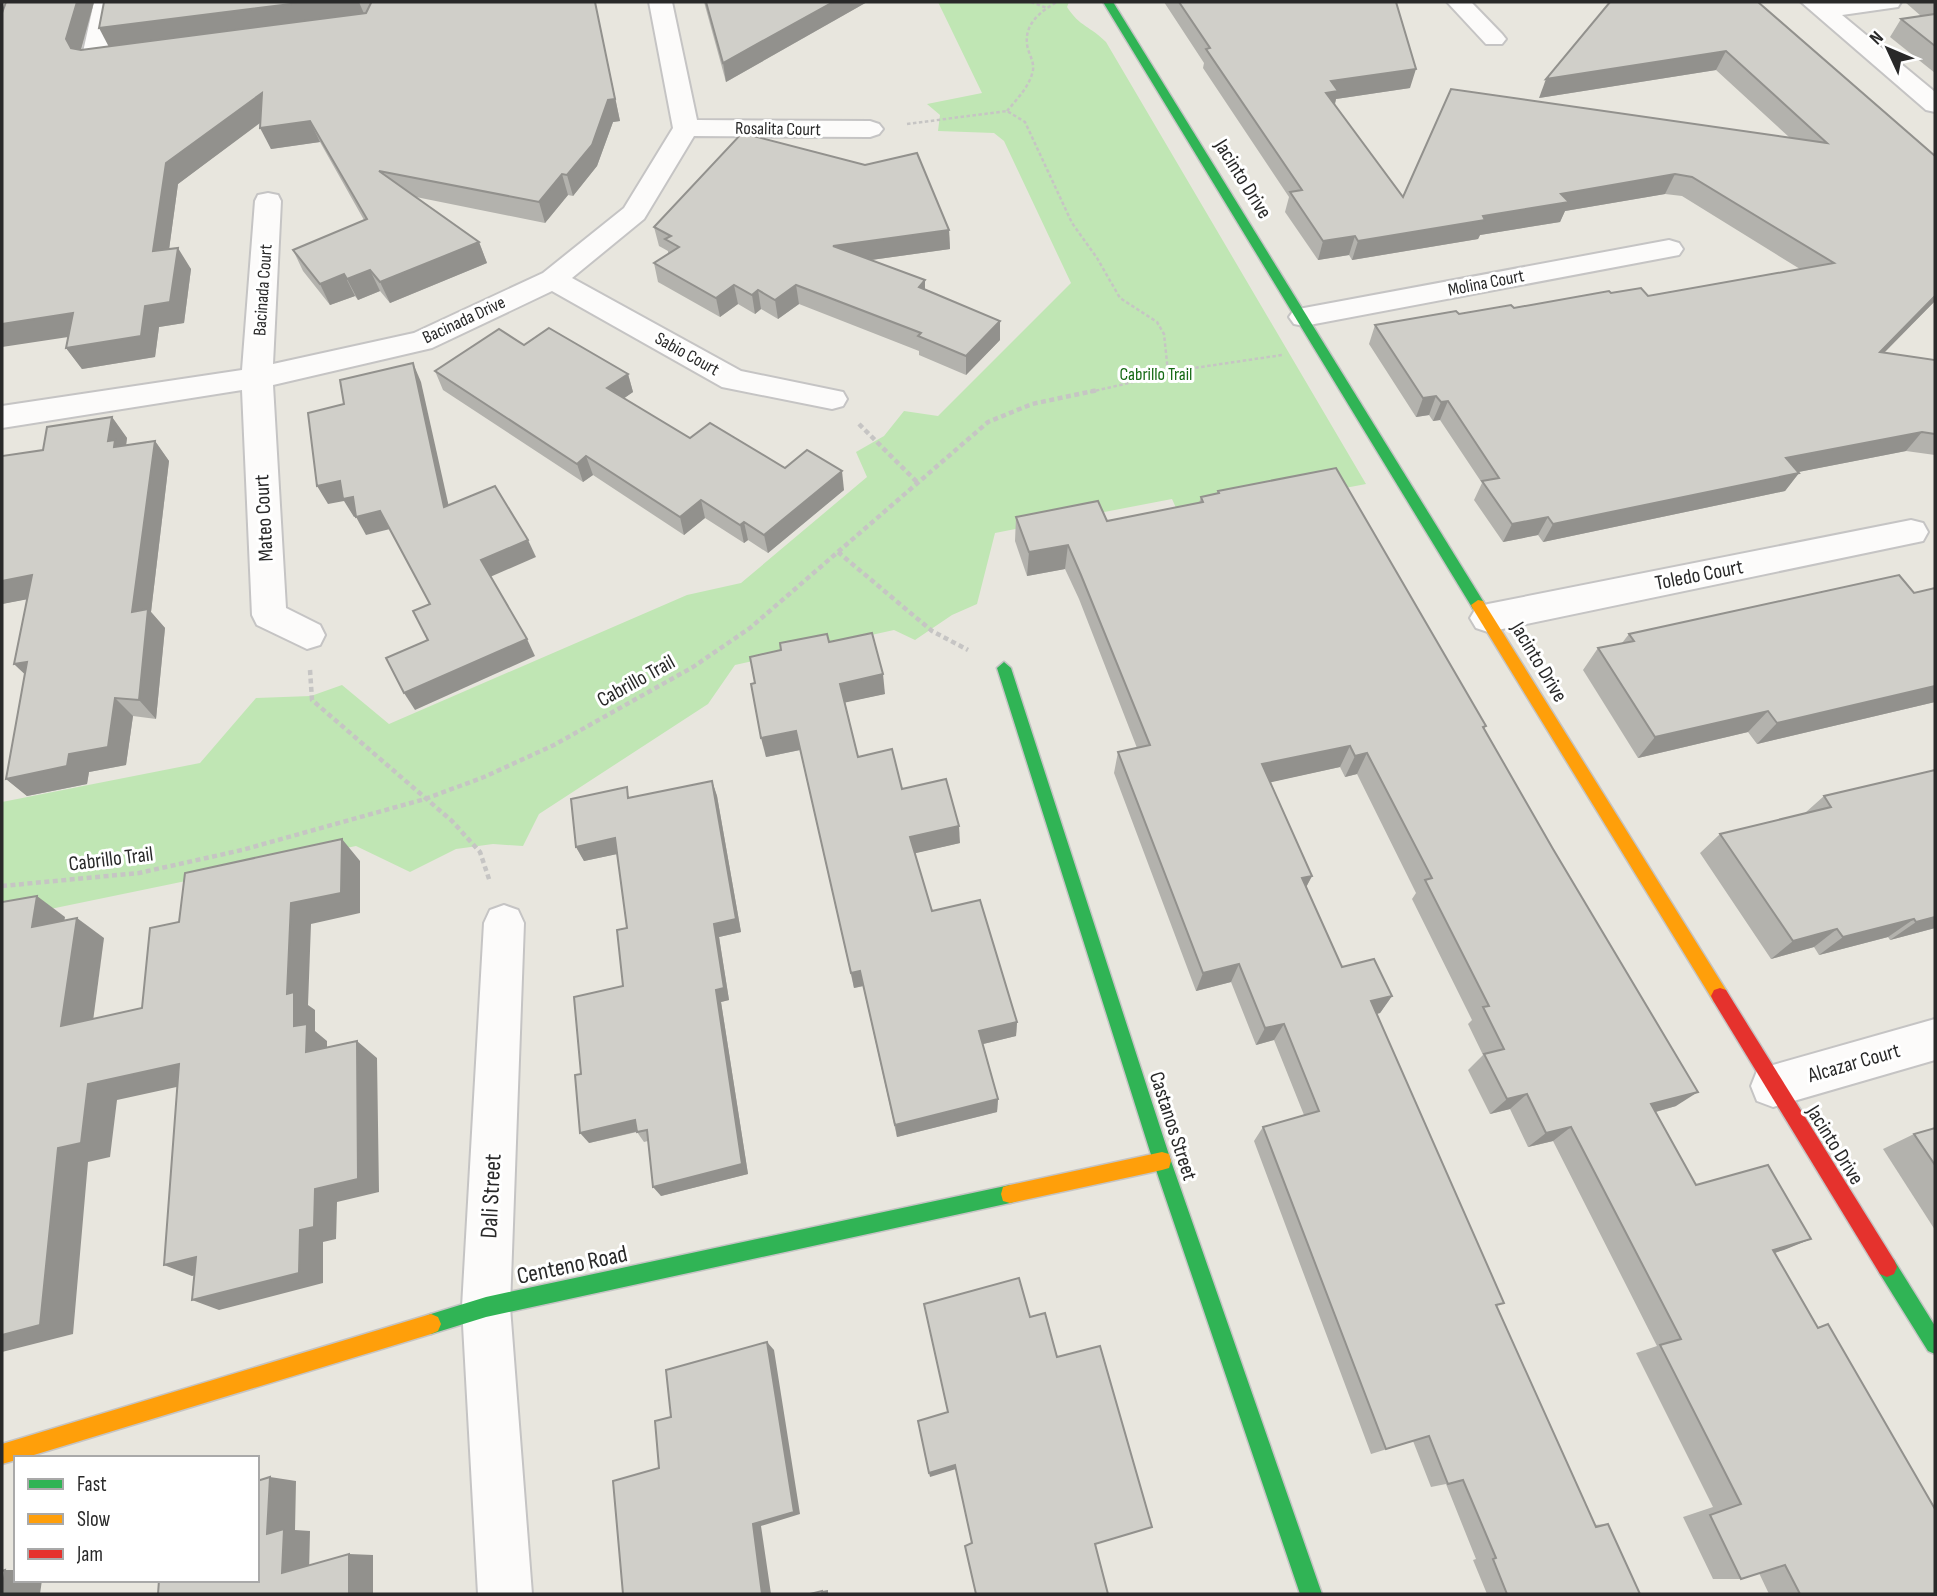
<svg xmlns="http://www.w3.org/2000/svg" width="1937" height="1596" viewBox="0 0 1937 1596" font-family="'Sofia Sans Condensed',sans-serif">
	<style>
		.green { fill: #c0e6b4 }
		.lines { fill: none; stroke-linecap: round; stroke-linejoin: round }
		.street-casing { stroke: #c5c4c4; stroke-width: 4 }
		.fast-casing { stroke: #c5c4c4; stroke-width: 3 }
		.slow-casing { stroke: #c5c4c4; stroke-width: 3 }
		.jam-casing { stroke: #c5c4c4; stroke-width: 3 }
		.path-far1 { stroke: #c6c5c4; stroke-width: 2.5; stroke-dasharray: 3.5 2.5; stroke-linecap: butt }
		.path { stroke: #c6c5c4; stroke-width: 4.5; stroke-dasharray: 5 3.5; stroke-linecap: butt }
		.street { fill: #fcfbfa; fill-rule: evenodd }
		.fast { fill: #30b455; fill-rule: evenodd }
		.slow { fill: #ff9f0a; fill-rule: evenodd }
		.jam { fill: #e5322d; fill-rule: evenodd }
		.wall { fill: #b3b2ad }
		.shaded-wall { fill: #92918d }
		.building { fill: #d0cfc9; stroke: #92918d; stroke-width: 2 }
		.labels { text-anchor: middle; dominant-baseline: central; stroke-width: 6; stroke-linejoin: round; paint-order: stroke }
		.far-street-label { font-size: 18px; fill: #292929; stroke: #fff }
		.far-park-label { font-size: 18px; fill: #166a15; stroke: #fff }
		.street-label { font-size: 21px; fill: #292929; stroke: #fff }
		.near-street-label { font-size: 24px; fill: #292929; stroke: #fff }
	</style>
	<rect width="100%" height="100%" fill="#e8e6de"/>
	<path class="green" d="M 938,2 L 1069,2 L 1067,7 C 1080,27 1090,26 1106,42 L 1366,484 L 1181,519 L 1172,499 L 995,533 L 977,604 L 952,615 L 915,640 L 894,630 L 735,665 L 708,704 L 539,814 L 523,846 L 493,844 L 456,849 L 410,872 L 356,846 L 2,919 L 2,802 L 200,763 L 256,698 L 311,696 L 342,685 L 389,724 L 687,595 L 741,583 L 867,477 L 856,452 L 884,436 L 904,411 L 938,416 L 1071,283 L 1004,141 L 994,133 L 938,131 L 940,115 L 927,104 L 982,93 Z"/>
	<g class="lines">
		<defs>
			<g id="street">
				<polygon points="94,2 118,2 107,52 131,50 140,52 143,57 140,62 93,68 84,66 81,61"/>
				<polygon points="649,2 672,2 697,120 870,121 879,124 883,129 879,134 870,137 694,136 644,219 572,278 741,371 843,392 847,399 843,406 832,409 722,387 552,291 432,348 273,385 286,608 320,625 325,635 320,645 307,649 257,625 252,615 242,390 2,428 2,406 242,370 255,201 258,195 268,193 278,195 281,201 273,364 414,333 543,273 624,208 673,128"/>
				<polygon points="1447,2 1471,2 1502,34 1506,39 1502,44 1486,44"/>
				<polygon points="1801,2 1901,2 1898,7 1842,15 1935,92 1935,112 1926,110"/>
				<polygon points="1669,240 1679,243 1683,249 1679,255 1304,326 1294,324 1289,317 1294,310 1304,308"/>
				<polygon points="1911,520 1923,523 1928,532 1923,541 1488,632 1476,628 1470,618 1476,608 1488,604"/>
				<polygon points="504,905 518,910 524,923 510,1307 532,1594 478,1594 462,1307 484,923 490,910"/>
				<polygon points="1935,1019 1935,1060 1773,1107 1757,1101 1751,1086 1757,1071 1773,1065"/>
			</g>
			<g id="fast">
				<polygon points="1103,2 1113,2 1483,601 1485,605 1483,609 1473,609"/>
				<polygon points="1004,662 1011,668 1171,1161 1322,1594 1300,1594 1153,1161 997,668"/>
				<polygon points="1010,1185 1017,1187 1019,1194 1017,1201 1010,1203 486,1317 431,1334 424,1331 421,1324 424,1317 431,1314 486,1297"/>
				<polygon points="1887,1257 1894,1260 1935,1326 1935,1354 1928,1351 1880,1274 1877,1267 1880,1260"/>
			</g>
			<g id="slow">
				<polygon points="1478,600 1483,601 1726,990 1729,996 1726,1002 1720,1004 1714,1002 1473,609 1471,605"/>
				<polygon points="1162,1152 1169,1154 1171,1161 1169,1168 1162,1170 1010,1203 1003,1201 1001,1194 1003,1187 1010,1185"/>
				<polygon points="431,1314 438,1317 441,1324 438,1331 431,1334 24,1458 16,1458 16,1460 2,1464 2,1444"/>
			</g>
			<polygon id="jam" points="1720,988 1726,990 1894,1260 1897,1267 1894,1274 1887,1277 1880,1274 1714,1002 1711,996 1714,990"/>
		</defs>
		<use href="#street" class="street-casing"/>
		<use href="#fast" class="fast-casing"/>
		<use href="#slow" class="slow-casing"/>
		<use href="#jam" class="jam-casing"/>
		<g class="path-far1">
			<polyline points="1031,2 1047,8"/>
			<path d="M 1007,111 C 1017,99 1030,86 1033,70 C 1034,62 1030,56 1028,49 C 1022,26 1039,12 1057,2"/>
			<polyline points="907,124 1007,111 1025,122 1072,223 1097,258 1120,298 1157,322 1164,334 1168,372"/>
			<polyline points="1090,392 1194,368 1282,355"/>
		</g>
		<g class="path">
			<polyline points="859,424 918,483"/>
			<polyline points="838,552 932,631 968,650"/>
			<polyline points="310,670 312,700 452,821 480,852 490,882"/>
			<polyline points="2,886 139,873 242,850 425,799 484,777 554,745 693,667 750,628 988,422 1032,404 1098,390"/>
		</g>
		<use href="#street" class="street"/>
		<use href="#fast" class="fast"/>
		<use href="#slow" class="slow"/>
		<use href="#jam" class="jam"/>
	</g>
	<g class="wall">
		<polygon points="94,2 81,50 109,46 104,2 595,2 620,121 613,122 597,166 573,196 568,195 545,223 416,197 479,242 487,263 390,303 380,291 358,300 355,296 330,305 303,271 293,250 364,220 320,142 271,149 260,122 178,184 169,249 191,269 184,323 159,327 155,357 82,369 66,348 68,337 2,13"/>
		<polygon points="704,2 867,2 726,82"/>
		<polygon points="1164,2 1396,2 1410,88 1336,99 1335,105 1403,197 1789,137 1716,70 1539,98 1758,2 1935,156 1935,301 1884,353 1935,360 1935,455 1906,451 1798,472 1799,473 1785,491 1543,542 1538,535 1503,542 1474,500 1482,483 1440,420 1433,421 1429,415 1416,417 1369,344 1375,325 1514,308 1611,293 1648,296 1800,269 1682,196 1665,194 1565,211 1560,222 1480,235 1478,239 1352,260 1349,255 1318,260 1285,212 1289,197 1203,68 1204,63"/>
		<polygon points="1905,2 1935,2 1935,73 1890,37 1901,19 1921,16"/>
		<polygon points="654,227 949,230 950,249 871,260 925,280 925,289 1000,340 966,375 919,355 919,351 799,304 778,319 761,309 755,314 738,304 720,317 658,282 654,263 668,254 668,251 659,246"/>
		<polygon points="524,345 628,374 633,392 624,398 690,438 785,468 844,490 768,553 748,540 744,543 705,518 684,535 593,475 583,482 443,390 435,371"/>
		<polygon points="112,417 127,438 126,446 155,441 169,461 151,612 165,628 156,719 133,716 126,765 89,772 87,784 27,796 6,779 25,674 14,664 27,599 2,604 2,456 43,450"/>
		<polygon points="1218,491 1486,726 1484,729 1676,1106 1656,1112 1696,1185 1811,1239 1775,1253 1818,1327 1828,1324 1935,1594 1769,1594 1759,1573 1741,1579 1713,1579 1683,1517 1713,1507 1636,1353 1657,1346 1553,1141 1528,1147 1510,1109 1490,1114 1468,1070 1483,1055 1468,1024 1472,1020 1412,899 1416,893 1357,774 1345,777 1340,767 1270,782 1312,876 1306,887 1342,967 1392,996 1380,1013 1377,1014 1496,1306 1594,1525 1608,1524 1640,1594 1487,1594 1473,1560 1476,1559 1446,1484 1431,1487 1413,1441 1371,1454 1254,1141 1263,1127 1304,1115 1274,1040 1256,1045 1231,982 1196,991 1114,773 1118,752 1137,748 1079,599 1065,569 1027,576 1015,541 1016,517 1107,521 1199,503 1201,497 1217,493"/>
		<polygon points="1935,588 1935,702 1757,744 1748,732 1638,758 1583,670 1598,648 1622,643 1629,634 1914,593"/>
		<polygon points="829,642 885,694 845,702 858,757 902,789 960,843 915,853 932,911 1017,1022 1016,1036 983,1044 998,1099 997,1112 897,1137 863,986 854,988 800,750 766,757 755,683"/>
		<polygon points="1935,770 1935,928 1890,940 1888,937 1819,955 1814,947 1771,959 1700,853 1720,834 1805,813 1824,796"/>
		<polygon points="712,781 717,796 741,932 719,937 729,1000 721,1002 748,1174 661,1196 648,1141 644,1142 637,1132 589,1143 581,1074 623,986 627,928 617,854 584,861 576,847 631,798"/>
		<polygon points="1935,1128 1935,1230 1883,1149 1914,1134"/>
	</g>
	<g class="shaded-wall">
		<polygon points="77,2 94,2 78,60 66,39"/>
		<polygon points="307,2 359,2 365,16 110,49 99,28"/>
		<polygon points="595,2 620,121 613,122 597,166 573,196 567,175"/>
		<polygon points="833,2 867,2 726,82 723,63"/>
		<polygon points="1726,51 1716,70 1539,98 1546,79"/>
		<polygon points="1416,69 1410,88 1336,99 1333,110 1326,93 1331,81"/>
		<polygon points="262,93 272,114 178,184 166,272 153,251 166,163"/>
		<polygon points="310,121 320,142 271,149 260,128"/>
		<polygon points="562,174 568,195 545,223 539,202"/>
		<polygon points="1675,174 1665,194 1565,211 1560,222 1480,235 1478,239 1352,260 1358,241 1483,216 1561,194"/>
		<polygon points="949,230 950,249 835,265 833,246"/>
		<polygon points="1355,236 1349,255 1318,260 1323,241"/>
		<polygon points="479,242 487,263 390,303 380,282"/>
		<polygon points="178,248 191,269 184,323 159,327 155,357 82,369 66,348 145,306"/>
		<polygon points="370,270 380,291 358,300 347,279"/>
		<polygon points="344,274 355,296 330,305 320,284"/>
		<polygon points="925,280 925,299 919,287"/>
		<polygon points="734,285 738,304 720,317 716,298"/>
		<polygon points="796,285 799,304 778,319 775,300"/>
		<polygon points="758,290 761,309 755,314 752,295"/>
		<polygon points="1935,296 1935,301 1866,371 1880,352"/>
		<polygon points="73,313 88,334 2,347 2,324"/>
		<polygon points="1000,321 1000,340 966,375 966,356"/>
		<polygon points="413,363 421,382 453,525 444,507"/>
		<polygon points="628,374 633,392 613,406 607,388"/>
		<polygon points="1436,396 1429,415 1416,417 1423,398"/>
		<polygon points="1448,401 1440,420 1433,421 1441,402"/>
		<polygon points="112,417 127,438 125,452 130,468 108,441"/>
		<polygon points="1922,432 1906,451 1773,477 1786,458"/>
		<polygon points="155,441 169,461 151,612 165,628 156,719 139,700 132,612"/>
		<polygon points="586,456 593,475 583,482 577,464"/>
		<polygon points="842,471 844,490 768,553 764,535"/>
		<polygon points="1799,473 1785,491 1543,542 1553,524"/>
		<polygon points="340,481 353,497 363,515 354,517 344,501 328,504 317,486"/>
		<polygon points="701,500 705,518 684,535 680,517"/>
		<polygon points="380,511 390,529 366,535 356,517"/>
		<polygon points="1548,517 1538,535 1503,542 1512,524"/>
		<polygon points="744,522 748,540 744,543 740,525"/>
		<polygon points="528,540 536,557 490,577 481,560"/>
		<polygon points="1068,545 1065,569 1027,576 1029,552"/>
		<polygon points="32,575 50,595 2,604 2,581"/>
		<polygon points="527,639 535,656 415,710 404,693"/>
		<polygon points="27,662 34,683 14,664"/>
		<polygon points="883,674 885,694 843,703 840,684"/>
		<polygon points="1935,686 1935,702 1757,744 1777,723"/>
		<polygon points="115,698 133,716 126,765 89,772 87,784 27,796 6,779 69,754"/>
		<polygon points="1768,711 1748,732 1638,758 1655,737"/>
		<polygon points="796,731 800,750 766,757 761,738"/>
		<polygon points="1350,746 1340,767 1254,786 1262,764"/>
		<polygon points="1367,753 1357,774 1345,777 1355,756"/>
		<polygon points="712,781 717,796 741,932 719,937 729,1000 721,1002 748,1174 661,1196 653,1187 716,990"/>
		<polygon points="959,826 960,843 912,854 910,837"/>
		<polygon points="615,838 622,853 584,861 576,847"/>
		<polygon points="342,839 360,861 360,913 311,924 308,1005 315,1010 315,1031 327,1041 327,1069 306,1052 294,1026 287,994 291,903"/>
		<polygon points="1312,876 1302,895 1302,878"/>
		<polygon points="37,896 65,917 60,947 32,927"/>
		<polygon points="1935,917 1935,928 1890,940 1916,922"/>
		<polygon points="77,918 104,938 90,1044 61,1026"/>
		<polygon points="1914,919 1888,937 1819,955 1843,937"/>
		<polygon points="1837,929 1814,947 1771,959 1793,941"/>
		<polygon points="1239,964 1231,982 1196,991 1203,973"/>
		<polygon points="860,971 863,986 854,988 851,973"/>
		<polygon points="1392,996 1380,1013 1359,1018 1371,1001"/>
		<polygon points="1017,1022 1016,1036 979,1045 979,1031"/>
		<polygon points="1284,1024 1274,1040 1256,1045 1265,1028"/>
		<polygon points="357,1041 377,1058 379,1192 337,1202 336,1239 323,1242 323,1283 219,1310 192,1300 300,1230 315,1189"/>
		<polygon points="179,1064 204,1081 117,1100 110,1157 88,1162 73,1334 2,1352 2,1335 58,1148 88,1084"/>
		<polygon points="1698,1092 1676,1106 1630,1119 1651,1104"/>
		<polygon points="1527,1094 1510,1109 1490,1114 1507,1099"/>
		<polygon points="998,1099 997,1112 897,1137 895,1125"/>
		<polygon points="635,1120 643,1130 589,1143 580,1133"/>
		<polygon points="1571,1127 1553,1141 1528,1147 1546,1133"/>
		<polygon points="1811,1239 1784,1250 1747,1261 1773,1250"/>
		<polygon points="196,1257 222,1268 192,1276 164,1265"/>
		<polygon points="767,1342 774,1350 800,1514 761,1526 771,1594 762,1594 753,1524"/>
		<polygon points="955,1465 956,1469 930,1477 929,1473"/>
		<polygon points="270,1477 296,1481 295,1530 310,1531 309,1573 282,1573 267,1534"/>
		<polygon points="349,1554 373,1555 373,1594 349,1594"/>
		<polygon points="5,1570 16,1570 16,1580 42,1580 40,1594 2,1594"/>
		<polygon points="828,1590 828,1594 822,1594 822,1591"/>
	</g>
	<g class="building">
		<polygon points="6,2 77,2 66,39 71,48 81,50 366,13 371,3 370,2 595,2 615,99 608,100 592,145 567,175 562,174 539,202 379,171 479,242 380,282 370,270 347,279 344,274 320,284 293,250 367,219 310,121 260,128 262,93 166,163 153,251 178,248 170,302 145,306 141,336 66,348 73,313 2,324 2,13"/>
		<polygon points="104,2 307,2 99,28"/>
		<polygon points="706,2 833,2 723,63"/>
		<polygon points="1179,2 1396,2 1416,69 1331,81 1338,91 1326,93 1403,197 1451,89 1827,143 1726,51 1546,79 1610,2 1758,2 1935,156 1935,296 1880,352 1935,360 1935,434 1922,432 1786,458 1799,473 1553,524 1548,517 1512,524 1482,481 1499,478 1448,401 1441,402 1436,396 1423,398 1375,325 1456,311 1459,314 1511,305 1514,308 1609,291 1611,293 1641,288 1648,296 1834,263 1692,177 1675,174 1561,194 1569,202 1483,216 1485,220 1358,241 1355,236 1323,241 1290,192 1302,190 1206,49 1210,48"/>
		<polygon points="1935,14 1935,46 1901,19"/>
		<polygon points="742,133 865,165 917,153 949,230 833,246 925,280 919,287 1000,321 966,356 918,336 921,333 796,285 775,300 758,290 752,295 734,285 716,298 654,263 679,247 665,239 671,236 654,227"/>
		<polygon points="549,328 628,374 607,388 690,438 710,423 785,468 807,450 842,471 764,535 744,522 740,525 701,500 680,517 586,456 577,464 435,371 499,329 524,345"/>
		<polygon points="413,363 444,507 495,486 528,540 481,560 527,639 404,693 386,658 428,640 413,611 430,604 380,511 356,517 353,497 343,499 340,481 317,486 308,413 344,404 340,380"/>
		<polygon points="112,417 108,441 115,440 114,447 155,441 132,612 148,609 139,700 115,698 108,747 69,754 67,766 6,779 27,662 14,664 32,575 2,581 2,456 43,450 47,427"/>
		<polygon points="1336,468 1486,726 1483,727 1553,849 1698,1092 1651,1104 1696,1185 1768,1165 1811,1239 1773,1250 1818,1328 1828,1324 1935,1509 1935,1594 1800,1594 1785,1565 1741,1579 1710,1515 1741,1504 1660,1345 1681,1339 1571,1127 1546,1133 1527,1094 1507,1099 1484,1054 1504,1049 1483,1007 1489,1006 1425,880 1432,878 1367,753 1355,756 1350,746 1262,764 1312,876 1302,878 1342,967 1374,959 1392,996 1371,1001 1504,1303 1496,1305 1596,1527 1608,1524 1640,1594 1507,1594 1493,1559 1496,1558 1463,1480 1448,1484 1429,1436 1386,1449 1263,1127 1319,1111 1284,1024 1265,1028 1239,964 1203,973 1118,752 1150,745 1081,575 1068,545 1029,552 1016,517 1098,501 1107,521 1203,502 1201,497 1219,493 1218,491"/>
		<polygon points="1899,575 1914,593 1935,588 1935,686 1777,723 1768,711 1655,737 1598,648 1634,641 1629,634"/>
		<polygon points="872,633 883,674 840,684 858,757 892,749 902,789 946,779 959,826 910,837 932,911 980,900 1017,1022 979,1031 998,1099 895,1125 860,971 851,973 796,731 761,738 751,684 755,683 750,657 781,650 780,643 827,634 829,642"/>
		<polygon points="1935,770 1935,917 1916,922 1914,919 1843,937 1837,929 1793,941 1720,834 1831,807 1824,796"/>
		<polygon points="712,781 736,919 714,924 724,988 716,990 742,1164 653,1187 647,1130 637,1132 635,1120 580,1133 575,1075 581,1074 574,997 623,986 617,930 627,928 615,838 576,847 571,799 627,787 628,798"/>
		<polygon points="342,839 341,893 291,903 287,994 294,992 294,1026 307,1024 306,1052 357,1041 358,1179 315,1189 314,1227 300,1230 299,1273 192,1300 196,1257 164,1265 179,1064 88,1084 81,1143 58,1148 40,1325 2,1335 2,902 37,896 32,927 77,918 61,1026 142,1008 150,928 179,922 185,873"/>
		<polygon points="1935,1128 1935,1165 1914,1134"/>
		<polygon points="1019,1278 1030,1317 1045,1313 1057,1357 1100,1346 1152,1527 1095,1544 1108,1594 976,1594 965,1546 972,1543 955,1465 929,1473 918,1421 948,1412 924,1304"/>
		<polygon points="767,1342 794,1512 753,1524 762,1594 623,1594 613,1481 659,1468 655,1421 671,1417 666,1370"/>
		<polygon points="270,1477 267,1534 284,1529 282,1573 349,1554 349,1594 158,1594 159,1580 257,1580 257,1481"/>
		<polygon points="5,1570 2,1594 2,1571"/>
		<polygon points="822,1591 822,1594 810,1594"/>
	</g>
	<g class="labels">
		<g class="far-street-label">
			<text transform="translate(778 129) rotate(1)">Rosalita Court</text>
			<text transform="translate(1486 283) rotate(-11)">Molina Court</text>
			<text transform="translate(263 290) rotate(-86)">Bacinada Court</text>
			<text transform="translate(464 320) rotate(-25)">Bacinada Drive</text>
			<text transform="translate(687 354) rotate(29)">Sabio Court</text>
		</g>
		<g class="far-park-label">
			<text x="1156" y="374">Cabrillo Trail</text>
		</g>
		<g class="street-label">
			<text transform="translate(1243 179) rotate(58)">Jacinto Drive</text>
			<text transform="translate(264 518) rotate(-93)">Mateo Court</text>
			<text transform="translate(1699 575) rotate(-11)">Toledo Court</text>
			<text transform="translate(1539 662) rotate(59)">Jacinto Drive</text>
			<text transform="translate(636 681) rotate(-29)">Cabrillo Trail</text>
			<text transform="translate(111 859) rotate(-7)">Cabrillo Trail</text>
			<text transform="translate(1854 1063) rotate(-16)">Alcazar Court</text>
			<text transform="translate(1173 1126) rotate(72)">Castanos Street</text>
			<text transform="translate(1835 1145) rotate(58)">Jacinto Drive</text>
		</g>
		<g class="near-street-label">
			<text transform="translate(491 1196) rotate(-87)">Dali Street</text>
			<text transform="translate(572 1265) rotate(-12)">Centeno Road</text>
		</g>
	</g>
	<rect width="1937" height="1596" fill="none" stroke="#292929" stroke-width="7"/>
	<rect x="14" y="1456" width="245" height="126" fill="#ffffff" stroke="#a9a9a9" stroke-width="2"/>
	<rect x="28" y="1479" width="35" height="10" fill="#30b455" stroke="#a9a9a9" stroke-width="2"/>
	<text x="77" y="1491" font-size="21" fill="#292929">Fast</text>
	<rect x="28" y="1514" width="35" height="10" fill="#ff9f0a" stroke="#a9a9a9" stroke-width="2"/>
	<text x="77" y="1526" font-size="21" fill="#292929">Slow</text>
	<rect x="28" y="1549" width="35" height="10" fill="#e5322d" stroke="#a9a9a9" stroke-width="2"/>
	<text x="77" y="1561" font-size="21" fill="#292929">Jam</text>
	<g transform="translate(1888 49) rotate(314)" stroke="#ffffff" stroke-width="5" paint-order="stroke">
	<path d="M0-5L12 26L0 18L-12 26Z" fill="#292929"/>
	<text y="-10" font-size="19" font-weight="bold" text-anchor="middle" fill="#292929">N</text>
	</g>
</svg>
